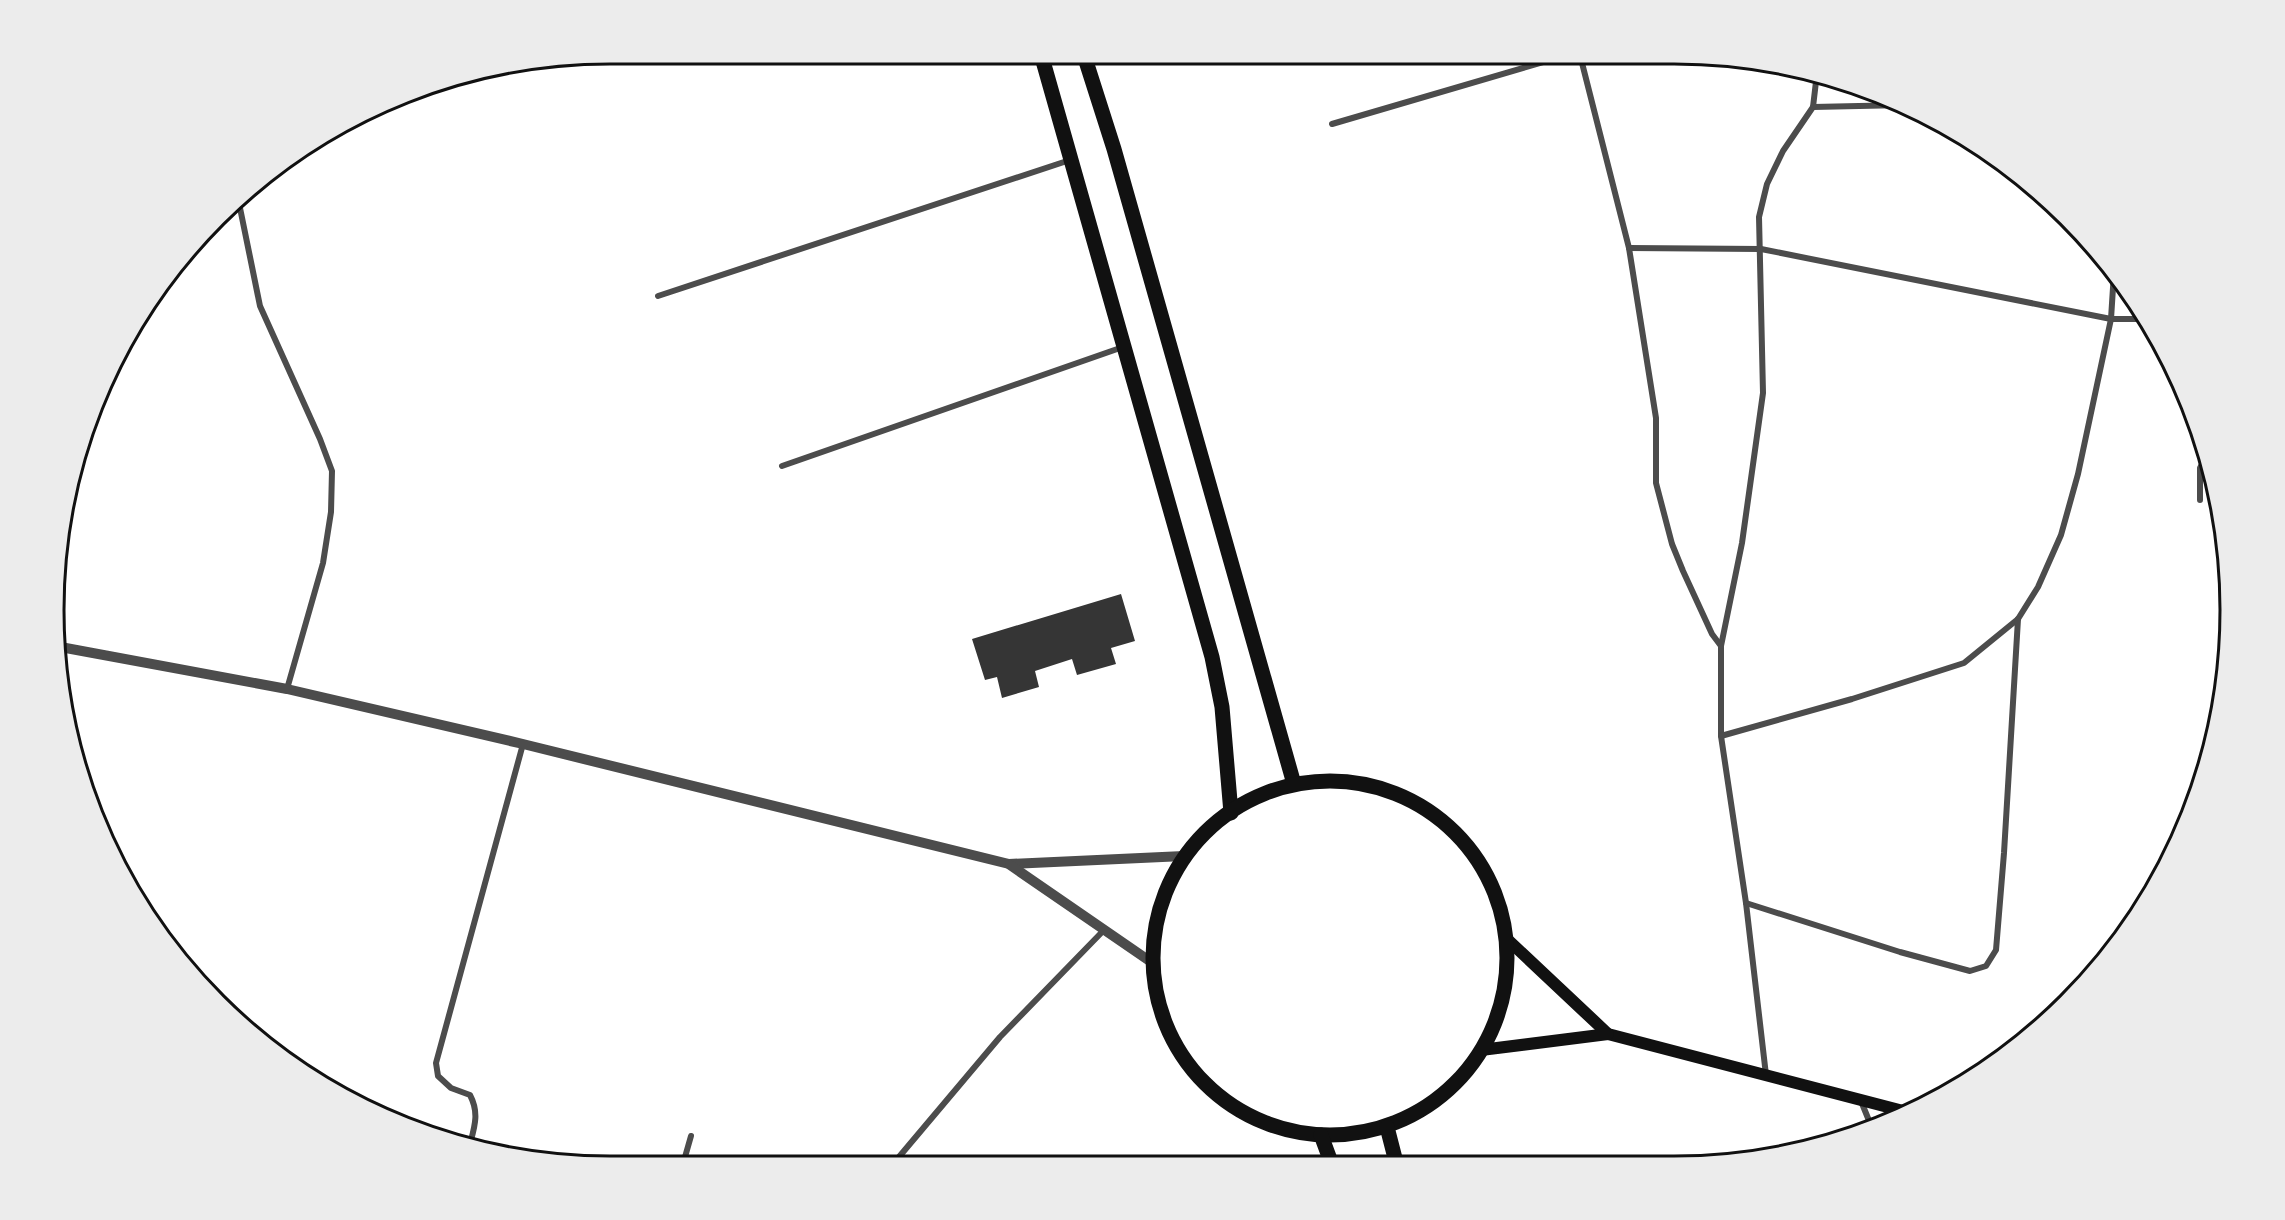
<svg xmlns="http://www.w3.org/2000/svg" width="2285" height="1220" viewBox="0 0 2285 1220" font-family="'Space Grotesk',sans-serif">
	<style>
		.building { fill: #353535 }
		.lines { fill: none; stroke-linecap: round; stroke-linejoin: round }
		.minor { stroke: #4c4c4c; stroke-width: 6 }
		.tertiary { stroke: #4c4c4c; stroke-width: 10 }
		.secondary { stroke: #111; stroke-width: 12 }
		.primary { stroke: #111; stroke-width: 15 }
		.rim { fill: none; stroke: #111; stroke-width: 3 }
	</style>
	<rect width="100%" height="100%" fill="#fff"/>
	<polygon class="building" points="1121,594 1135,641 1111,648 1116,664 1077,675 1072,659 1035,671 1039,687 1002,698 997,677 985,680 972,639"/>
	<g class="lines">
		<g class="minor">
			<polyline points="1580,55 1629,248 1656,418 1656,483 1672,544 1683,571 1712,634 1721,646 1721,736 1746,903 1766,1075"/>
			<polyline points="1813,107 1905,105"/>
			<polyline points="1332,124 1567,55"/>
			<polyline points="239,203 260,306 320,439 332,471 331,512 323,563 287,689"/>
			<polyline points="1629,248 1761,249 2111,319 2147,319"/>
			<polyline points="658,296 1070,160"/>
			<polyline points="782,466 1123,347"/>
			<polyline points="2200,500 2200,468 2207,455"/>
			<polyline points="1721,646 1742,543 1763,393 1759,217 1767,184 1783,151 1813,107 1817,73"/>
			<polyline points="1721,736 1852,699 1964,663 2018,619 2038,587 2061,535 2078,474 2111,319 2114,272"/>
			<polyline points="1746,903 1900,952 1970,971 1986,966 1996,950 2004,853 2018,619"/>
			<polyline points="1861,1101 1872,1128"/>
			<path d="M 469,1148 C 474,1128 480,1114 470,1095 L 451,1088 L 438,1076 L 436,1063 L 523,744"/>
			<polyline points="683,1164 691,1136"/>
			<polyline points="893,1164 1000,1037 1104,930"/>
		</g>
		<g class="tertiary">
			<polyline points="55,646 287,689 523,744 1009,864 1184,856"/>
			<polyline points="1010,865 1154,964"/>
		</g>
		<g class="secondary">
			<polyline points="1507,939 1608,1034 1907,1112"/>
			<polyline points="1481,1050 1608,1034"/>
		</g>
		<g class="primary">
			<polyline points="1041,54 1212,657 1222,707 1231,813"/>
			<polyline points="1084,55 1114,149 1294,784"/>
			<circle cx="1330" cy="958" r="177"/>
			<polyline points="1387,1127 1396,1162"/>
			<polyline points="1321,1135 1331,1162"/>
		</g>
	</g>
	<path d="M0 0H2285V1220H0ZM610 64H1674A546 546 0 0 1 2220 610V610A546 546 0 0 1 1674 1156H610A546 546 0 0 1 64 610V610A546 546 0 0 1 610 64Z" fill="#ececec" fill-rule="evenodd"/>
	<path class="rim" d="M610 64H1674A546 546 0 0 1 2220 610V610A546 546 0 0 1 1674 1156H610A546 546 0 0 1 64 610V610A546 546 0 0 1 610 64Z"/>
</svg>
